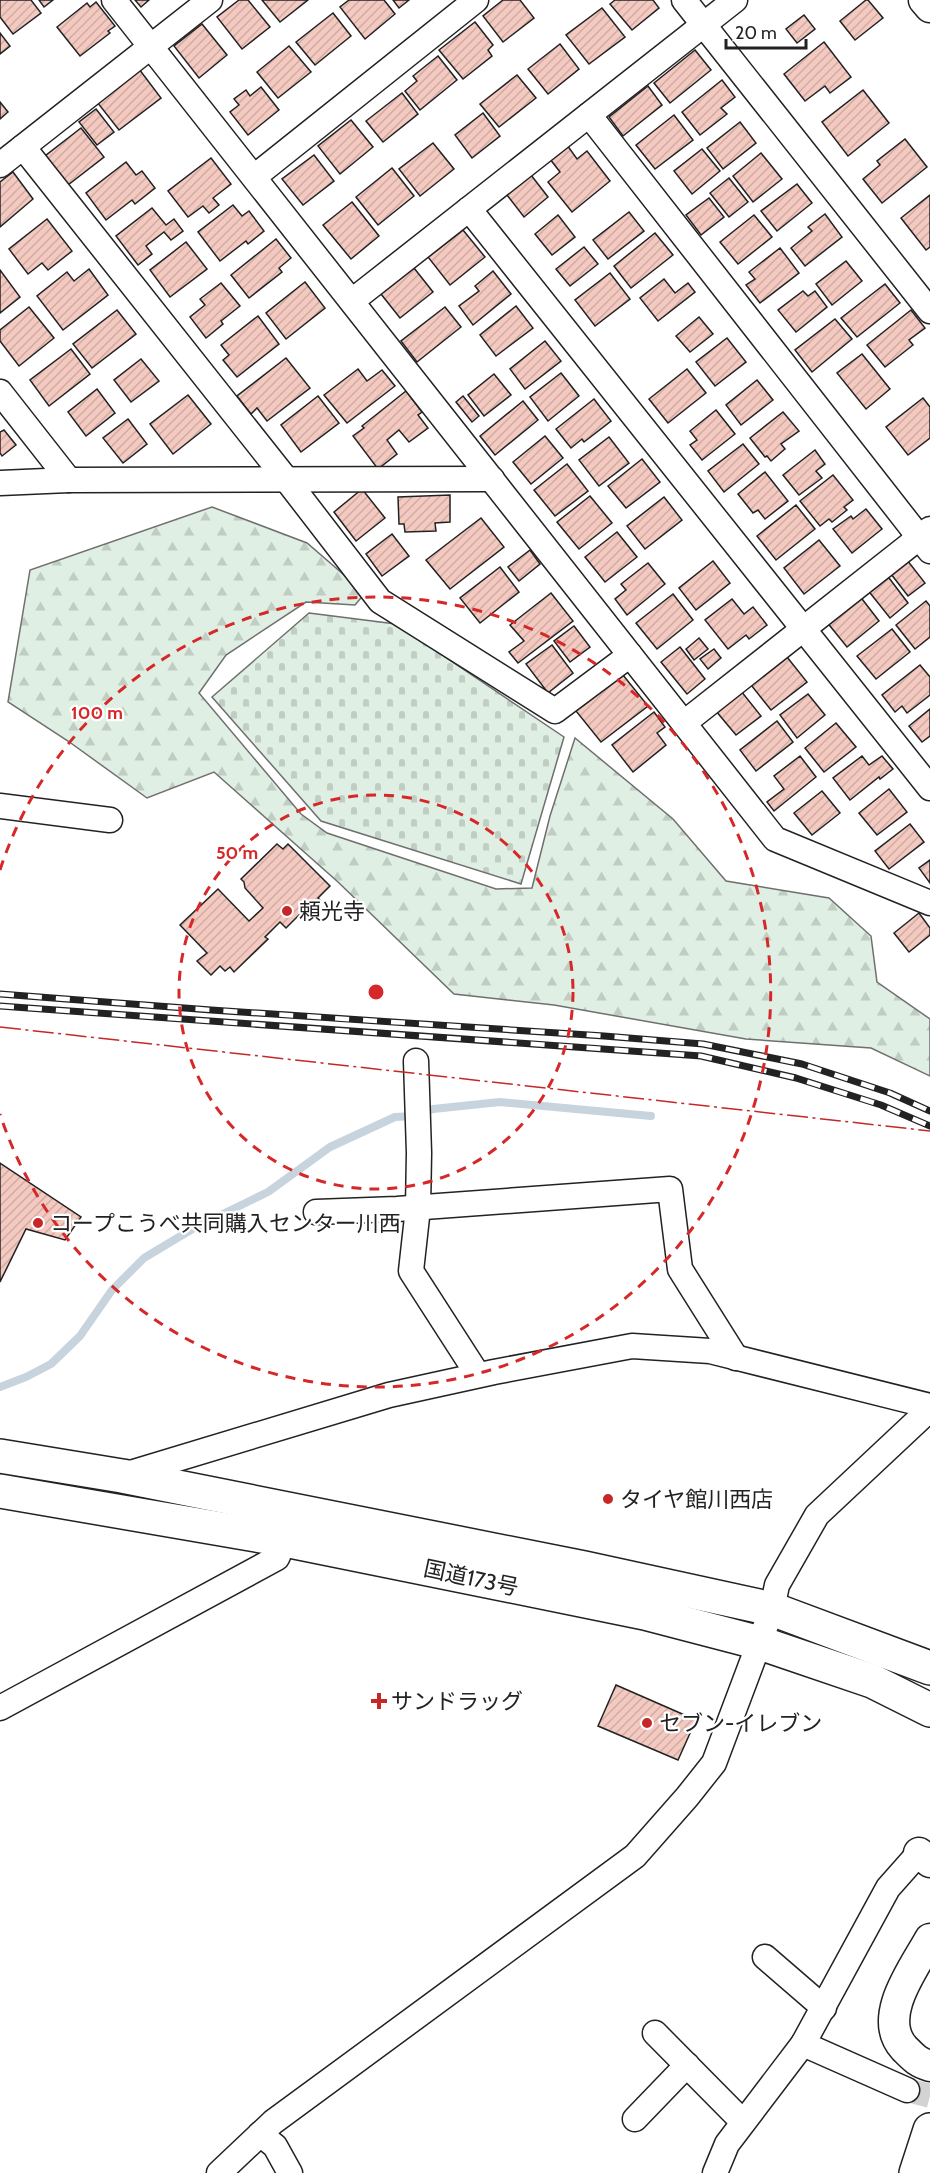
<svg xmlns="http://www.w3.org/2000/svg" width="930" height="2173" viewBox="0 0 930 2173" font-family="Cabin,'Noto Sans JP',sans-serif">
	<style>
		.forest { fill: url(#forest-firs); stroke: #6f6f6f; stroke-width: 1.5 }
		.cemetery { fill: url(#cemetery-stones); stroke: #6f6f6f; stroke-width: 1.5 }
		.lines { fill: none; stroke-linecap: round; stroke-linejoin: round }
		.stream { stroke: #c7d3dd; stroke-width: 8 }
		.building { fill: url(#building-hatch); stroke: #222; stroke-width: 1.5 }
		.minor-tunnel { stroke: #d3d3d3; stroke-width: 24; stroke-dasharray: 24 12; stroke-linecap: butt }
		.minor-casing { stroke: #222; stroke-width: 27 }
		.tertiary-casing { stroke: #222; stroke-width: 33 }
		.secondary-casing { stroke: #222; stroke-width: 36 }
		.trunk-casing { stroke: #222; stroke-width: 36 }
		.minor { stroke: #fff; stroke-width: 24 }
		.tertiary { stroke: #fff; stroke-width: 30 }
		.secondary { stroke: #fff; stroke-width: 33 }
		.trunk { stroke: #fff; stroke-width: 33 }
		.rail-casing { stroke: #222; stroke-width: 7 }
		.rail { stroke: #fff; stroke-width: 4.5; stroke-dasharray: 14; stroke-linecap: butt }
		.power { stroke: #c62828; stroke-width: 1.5; stroke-dasharray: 21 4.5 3 4.5; stroke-linecap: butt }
		.ring { fill: none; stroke: #d62828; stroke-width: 3; stroke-dasharray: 10 8 }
		.poi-dot { fill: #c62828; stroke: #fff; stroke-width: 2 }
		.labels { text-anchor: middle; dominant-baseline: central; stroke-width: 4.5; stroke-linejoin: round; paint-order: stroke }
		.poi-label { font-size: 22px; fill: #222; stroke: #fff; text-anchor: start }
		.street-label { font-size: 22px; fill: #222; stroke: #fff }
		.centre { fill: #d62828; stroke: #fff; stroke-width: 3 }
		.ring-label { font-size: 18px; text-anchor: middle; font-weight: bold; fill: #d62828; stroke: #fff; stroke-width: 4.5; stroke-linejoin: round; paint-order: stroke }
	</style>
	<defs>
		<pattern id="forest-firs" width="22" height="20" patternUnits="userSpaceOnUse" patternTransform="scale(1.5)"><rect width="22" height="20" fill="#e0efe3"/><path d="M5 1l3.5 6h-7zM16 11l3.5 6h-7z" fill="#c0cdc2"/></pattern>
		<pattern id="cemetery-stones" width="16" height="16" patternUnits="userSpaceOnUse" patternTransform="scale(1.5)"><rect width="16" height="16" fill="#e0efe3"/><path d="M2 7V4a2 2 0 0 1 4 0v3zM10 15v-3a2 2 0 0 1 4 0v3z" fill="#c0cdc2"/></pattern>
		<pattern id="building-hatch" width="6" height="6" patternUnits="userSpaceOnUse" patternTransform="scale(1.5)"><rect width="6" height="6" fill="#f3c9c0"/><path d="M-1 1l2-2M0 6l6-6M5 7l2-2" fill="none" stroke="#d0aca5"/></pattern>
	</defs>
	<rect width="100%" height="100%" fill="#fff"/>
	<polygon class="forest" points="212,507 307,543 365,593 355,605 306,602 226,655 199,693 301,814 327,833 496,889 532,888 550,816 575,738 673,819 726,881 829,898 871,936 877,982 930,1019 930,1076 871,1048 746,1039 554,1005 454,994 338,882 214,772 147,798 68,741 8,702 30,570"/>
	<polygon class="cemetery" points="309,613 396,624 564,737 521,884 321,821 212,697"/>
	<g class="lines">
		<polyline class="stream" points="0,1387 26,1377 51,1364 80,1336 112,1290 144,1258 194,1228 268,1192 330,1147 395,1117 413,1116 433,1109 500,1102 651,1116"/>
	</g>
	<g class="building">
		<polygon points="0,0 31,0 41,13 13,34 0,17"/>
		<polygon points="39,0 53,0 44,7"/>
		<polygon points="135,0 149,0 141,7"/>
		<polygon points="239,0 248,0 270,27 242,49 217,17"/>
		<polygon points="262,0 308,0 280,22"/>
		<polygon points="349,0 384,0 395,14 365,39 340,7"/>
		<polygon points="393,0 409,0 399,8"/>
		<polygon points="503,0 520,0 534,18 503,42 483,16"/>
		<polygon points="615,0 653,0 659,8 632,30 610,4"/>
		<polygon points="866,0 868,0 883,18 855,40 840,21"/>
		<polygon points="96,2 115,26 108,31 110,33 80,56 57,27 87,3 90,7"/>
		<polygon points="602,8 625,37 589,64 566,35"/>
		<polygon points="333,13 351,36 315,65 296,42"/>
		<polygon points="804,15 815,29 797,43 786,29"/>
		<polygon points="475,22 493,45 488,50 492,56 463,79 439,50"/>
		<polygon points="202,24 227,55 199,78 174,46"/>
		<polygon points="0,33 10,46 0,54"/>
		<polygon points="824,42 851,77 830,93 825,86 805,101 784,74"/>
		<polygon points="560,44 579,69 548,94 528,69"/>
		<polygon points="289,46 311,72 278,98 257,72"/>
		<polygon points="695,50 711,70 670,103 654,83"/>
		<polygon points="438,56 457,80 420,110 405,91 417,81 413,76"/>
		<polygon points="139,69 161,98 119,130 97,102"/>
		<polygon points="517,75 536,98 499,127 480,104"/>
		<polygon points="722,80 735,97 721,108 727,114 700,135 682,112"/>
		<polygon points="648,86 662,105 623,136 609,117"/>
		<polygon points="261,87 279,110 248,135 230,112 239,105 234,99 246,90 250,96"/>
		<polygon points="863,90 889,123 848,156 822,122"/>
		<polygon points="402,93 418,114 383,142 366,121"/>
		<polygon points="0,102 8,112 0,119"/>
		<polygon points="96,109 114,132 97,145 79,122"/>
		<polygon points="483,113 500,136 472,158 455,135"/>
		<polygon points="674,115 693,140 655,169 636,145"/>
		<polygon points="351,120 373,147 340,174 318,146"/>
		<polygon points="740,122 756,143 723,169 707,148"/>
		<polygon points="81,128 104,157 68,185 45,156"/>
		<polygon points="905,139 927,167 882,203 863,179 880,165 877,161"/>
		<polygon points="433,143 454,169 420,196 399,169"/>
		<polygon points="567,145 577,159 587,151 610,181 572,212 548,182 560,172 550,159"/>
		<polygon points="702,149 720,171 692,194 674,171"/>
		<polygon points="761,153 782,179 753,202 733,176"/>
		<polygon points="314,155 334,181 303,205 282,179"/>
		<polygon points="211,158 231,184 213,198 219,205 209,213 203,206 188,217 168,191"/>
		<polygon points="126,162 136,175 142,171 155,188 135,204 132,200 106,220 86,193"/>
		<polygon points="392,168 414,196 378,225 356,197"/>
		<polygon points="13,172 33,199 0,227 0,182"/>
		<polygon points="531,175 548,197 524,217 507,195"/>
		<polygon points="729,178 748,202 729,217 710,193"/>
		<polygon points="797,184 812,203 777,231 761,211"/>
		<polygon points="930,195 930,247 926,250 901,218"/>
		<polygon points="709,198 724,217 701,235 686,215"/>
		<polygon points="352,202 379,236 351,259 323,225"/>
		<polygon points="233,205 242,216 249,211 264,231 248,244 246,241 220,261 198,232"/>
		<polygon points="152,208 166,225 174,219 183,231 171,240 164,232 146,246 152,254 138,265 116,236"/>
		<polygon points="629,212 644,231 608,259 593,240"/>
		<polygon points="825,214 842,237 805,266 791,248 812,231 808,227"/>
		<polygon points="558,215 575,237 552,255 535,234"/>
		<polygon points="754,215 772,237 738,264 720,242"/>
		<polygon points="47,219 72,251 48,270 42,263 28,274 9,249"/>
		<polygon points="463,230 485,257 450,285 428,257"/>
		<polygon points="655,233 673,255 631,288 614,266"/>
		<polygon points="276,239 291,258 279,268 282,272 249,298 231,275"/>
		<polygon points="186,242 207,269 170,297 150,270"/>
		<polygon points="584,247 598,264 570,286 556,269"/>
		<polygon points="780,248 799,273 760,303 746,285 755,279 749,272"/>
		<polygon points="846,261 862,281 832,305 816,284"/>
		<polygon points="414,268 433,292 400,318 381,294"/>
		<polygon points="89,269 108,295 63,330 37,296 67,272 74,281"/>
		<polygon points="0,270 20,297 0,313"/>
		<polygon points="493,271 511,294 473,325 459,306 479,291 475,286"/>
		<polygon points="610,273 630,299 595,326 575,300"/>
		<polygon points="664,279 675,293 688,283 695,292 658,321 640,298"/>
		<polygon points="305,282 325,308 286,339 266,313"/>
		<polygon points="221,283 240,306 221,321 223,324 206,338 190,317 205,305 200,299"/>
		<polygon points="885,284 900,303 857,337 841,318"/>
		<polygon points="803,291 808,296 815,291 827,307 796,332 778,310"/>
		<polygon points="516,306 533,328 496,356 480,335"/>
		<polygon points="29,307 54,338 19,366 0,341 0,330"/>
		<polygon points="445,307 461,327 417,362 401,341"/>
		<polygon points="117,310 136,334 92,368 73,344"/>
		<polygon points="911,310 925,328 909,340 913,345 885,367 867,345"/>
		<polygon points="258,316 279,344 237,377 223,360 229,355 221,345"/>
		<polygon points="699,317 713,334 690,352 676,336"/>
		<polygon points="835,319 852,339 812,372 795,350"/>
		<polygon points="727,338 746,362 715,386 696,362"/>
		<polygon points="545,341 561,361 525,389 510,369"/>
		<polygon points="71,349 90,374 49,406 30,380"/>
		<polygon points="862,354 890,389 866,409 837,373"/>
		<polygon points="286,358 310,388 267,421 257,408 251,414 237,396"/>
		<polygon points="141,359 159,381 131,402 114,380"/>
		<polygon points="358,369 367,381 382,370 395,386 347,423 324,395"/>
		<polygon points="687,369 706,393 668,423 649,399"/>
		<polygon points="561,373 579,396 548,421 530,397"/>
		<polygon points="494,374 511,395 484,416 468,395"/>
		<polygon points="757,380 773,400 741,425 726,405"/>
		<polygon points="97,389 115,413 86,436 68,412"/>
		<polygon points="406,391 422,412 418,415 428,428 409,442 399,430 387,440 397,454 378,469 353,436 364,428 362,426"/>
		<polygon points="188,395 211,424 173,454 150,424"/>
		<polygon points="318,396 339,423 301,452 281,425"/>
		<polygon points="463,396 479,416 472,422 456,402"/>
		<polygon points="923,398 930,407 930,438 908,455 886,427"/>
		<polygon points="594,399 611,421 584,442 582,439 571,448 556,429"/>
		<polygon points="523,401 538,420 495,455 480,436"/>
		<polygon points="716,410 735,434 702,460 690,445 697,440 690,431"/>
		<polygon points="783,412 799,431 781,444 785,449 771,461 767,456 765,457 750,438"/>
		<polygon points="128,419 147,444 123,463 103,438"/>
		<polygon points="4,430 16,445 2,456 0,453 0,432"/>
		<polygon points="545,436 563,458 531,484 513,462"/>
		<polygon points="609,437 629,463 599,486 579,460"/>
		<polygon points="743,444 759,464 724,492 708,471"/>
		<polygon points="815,450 825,464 816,471 822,478 799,495 783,475"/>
		<polygon points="642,459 660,482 626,508 608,486"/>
		<polygon points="567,464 588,491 555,516 534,490"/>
		<polygon points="765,472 788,501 765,519 758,510 753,513 738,494"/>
		<polygon points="833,475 853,500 844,507 847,510 832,522 829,519 820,526 800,501"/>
		<polygon points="362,489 385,518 356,541 334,512"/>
		<polygon points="450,495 450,522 435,523 436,531 405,532 404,524 399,524 398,497"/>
		<polygon points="590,496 612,523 579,549 557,522"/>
		<polygon points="664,497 682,520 645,549 627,526"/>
		<polygon points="796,505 815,529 776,560 757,536"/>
		<polygon points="866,509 882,529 852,553 833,529 851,516 853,519"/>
		<polygon points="481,518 504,547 450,589 426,560"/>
		<polygon points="617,532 637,557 605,582 585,557"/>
		<polygon points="392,534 409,556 382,576 366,554"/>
		<polygon points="819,540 840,566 804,594 784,568"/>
		<polygon points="530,550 540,564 519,581 508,567"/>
		<polygon points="907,560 925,583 908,596 891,574"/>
		<polygon points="713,561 730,583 696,610 679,588"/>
		<polygon points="648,563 665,584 627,615 615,599 626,590 621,584"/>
		<polygon points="500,567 519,592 480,623 460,598"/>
		<polygon points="886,574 908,603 890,618 867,589"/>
		<polygon points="551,593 573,621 518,663 509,652 524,641 510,625"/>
		<polygon points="673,594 693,620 657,649 636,623"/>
		<polygon points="859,595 879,621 847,647 826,621"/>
		<polygon points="732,599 744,614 753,607 767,625 749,639 746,635 728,649 705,620"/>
		<polygon points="926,601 930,606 930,637 915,649 896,625"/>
		<polygon points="574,626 590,647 570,662 554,641"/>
		<polygon points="892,629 910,652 876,679 857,656"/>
		<polygon points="699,638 708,649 694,660 686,649"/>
		<polygon points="552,645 573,673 548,693 526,664"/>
		<polygon points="680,647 705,679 687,694 661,662"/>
		<polygon points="714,649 721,658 708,669 700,659"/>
		<polygon points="787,657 807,682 771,710 751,685"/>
		<polygon points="920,665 930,677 930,695 907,713 902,706 895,712 882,695"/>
		<polygon points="623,675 648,706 601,742 576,711"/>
		<polygon points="741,691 761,716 736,735 716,711"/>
		<polygon points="808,694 825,715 797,738 780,715"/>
		<polygon points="930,709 930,736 922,742 909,726"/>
		<polygon points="654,712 665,727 657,733 666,745 633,772 612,745"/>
		<polygon points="777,721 793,742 756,771 740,750"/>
		<polygon points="836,723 856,747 824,772 805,748"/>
		<polygon points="800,756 816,777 774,811 767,802 784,789 774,776"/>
		<polygon points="862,756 869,765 882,756 893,769 880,779 879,777 850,800 833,778"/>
		<polygon points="889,789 907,812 877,835 859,813"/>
		<polygon points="822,791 840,813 812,835 794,813"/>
		<polygon points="910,824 924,842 889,869 875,851"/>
		<polygon points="277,844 283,849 288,844 330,886 318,898 322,902 305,919 300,914 286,928 280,922 265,937 268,939 234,972 230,967 225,971 220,966 211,975 197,961 207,953 180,925 218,889 249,921 263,908 245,888 244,882 241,879"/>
		<polygon points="930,860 930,883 919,868"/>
		<polygon points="919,913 930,928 930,935 909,952 894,933"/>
		<polygon points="0,1163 81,1217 65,1240 26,1229 0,1282"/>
		<polygon points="616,1685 696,1720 678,1760 598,1726"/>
	</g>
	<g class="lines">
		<polyline class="minor-tunnel" points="907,2090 930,2096"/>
		<defs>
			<g id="minor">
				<polyline points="114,0 775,839 930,903"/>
				<polyline points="684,0 930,311"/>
				<polyline points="589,115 930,551"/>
				<polyline points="23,147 286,479 380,601 555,711 630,655"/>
				<polyline points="0,165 210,0"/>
				<polyline points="254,177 476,0"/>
				<polyline points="469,209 930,788"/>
				<polyline points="352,301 735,0"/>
				<polyline points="0,392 69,480"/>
				<polyline points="0,483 69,480 492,479"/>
				<polyline points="684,723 930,529"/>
				<polyline points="0,806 110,820"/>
				<polyline points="416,1061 419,1153 418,1208 411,1271 478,1375"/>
				<polyline points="316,1212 397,1209 670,1189 680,1269 736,1358"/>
				<polyline points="124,1475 389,1395 494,1372 632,1346 710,1351 930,1406"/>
				<polyline points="0,1708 277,1558 291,1525"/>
				<polyline points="765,1957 824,2008"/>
				<polyline points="655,2033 743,2122"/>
				<polyline points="803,2044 907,2090"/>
				<polyline points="635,2119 687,2065"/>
				<polyline points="260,2134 275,2146 290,2173"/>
				<polyline points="219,2173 273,2122 635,1856 687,1797 714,1763 772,1609 777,1585 817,1515 930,1409"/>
				<polyline points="715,2173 727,2144 803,2044 888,1888 919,1853"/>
			</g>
			<g id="tertiary">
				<polyline points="924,0 930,7"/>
				<polyline points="919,1853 930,1862"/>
				<path d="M 930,1939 C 914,1968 876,2017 904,2048 C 914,2058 917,2062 930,2066"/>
			</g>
			<polyline id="secondary" points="916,2173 930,2130"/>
			<g id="trunk">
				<polyline points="0,1456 122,1476 584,1568 772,1609 930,1668"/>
				<polyline points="0,1491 285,1540 645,1613 760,1643 872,1681 930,1710"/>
			</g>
		</defs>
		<use href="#minor" class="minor-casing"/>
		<use href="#tertiary" class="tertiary-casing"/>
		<use href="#secondary" class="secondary-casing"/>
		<use href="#trunk" class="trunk-casing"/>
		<use href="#minor" class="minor"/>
		<use href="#tertiary" class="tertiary"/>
		<use href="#secondary" class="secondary"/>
		<use href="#trunk" class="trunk"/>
		<defs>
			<g id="rail">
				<polyline points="0,994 211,1010 604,1036 703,1044 802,1064 890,1093 930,1111"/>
				<polyline points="0,1006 701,1056 796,1078 881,1105 930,1126"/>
			</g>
		</defs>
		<use href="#rail" class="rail-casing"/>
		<use href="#rail" class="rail"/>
		<polyline class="power" points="0,1027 930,1131"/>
	</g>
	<g class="ring">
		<circle cx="376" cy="992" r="197"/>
		<path d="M0 870A395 395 0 1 1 0 1114"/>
	</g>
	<g class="poi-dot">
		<circle cx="287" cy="911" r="6"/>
		<circle cx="38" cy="1223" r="6"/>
		<circle cx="608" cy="1499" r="6"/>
		<path d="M376 1692h6v6h6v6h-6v6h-6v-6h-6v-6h6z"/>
		<circle cx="647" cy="1723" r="6"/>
	</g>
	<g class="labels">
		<g class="poi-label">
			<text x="299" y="911">頼光寺</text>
			<text x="50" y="1223">コープこうべ共同購入センター川西</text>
			<text x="620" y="1499">タイヤ館川西店</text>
			<text x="391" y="1701">サンドラッグ</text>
			<text x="659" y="1723">セブン-イレブン</text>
		</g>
		<g class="street-label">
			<text transform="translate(471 1578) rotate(12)">国道173号</text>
		</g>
	</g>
	<circle cx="376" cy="992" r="9" class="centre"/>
	<g class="ring-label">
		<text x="97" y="719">100 m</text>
		<text x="237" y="859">50 m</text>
	</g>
	<path d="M726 39v9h80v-9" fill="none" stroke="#222222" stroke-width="3"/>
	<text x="735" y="39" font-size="18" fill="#222222" stroke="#ffffff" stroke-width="4.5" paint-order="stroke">20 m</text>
</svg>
